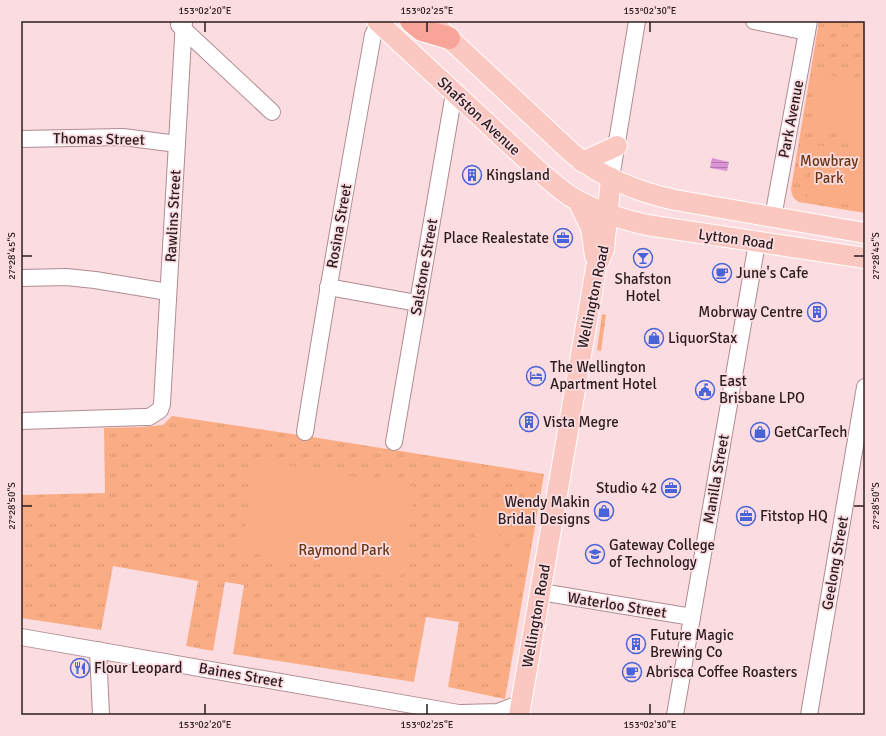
<svg xmlns="http://www.w3.org/2000/svg" width="886" height="736" viewBox="0 0 886 736" font-family="Signika,sans-serif">
	<style>
		.grass { fill: url(#grass-tufts) }
		.garden { fill: #faad84 }
		.water { fill: url(#water-rules) }
		.lines { fill: none; stroke-linecap: round; stroke-linejoin: round }
		.minor-casing { stroke: #af8c91; stroke-width: 18 }
		.major-casing { stroke: #fff; stroke-width: 22 }
		.highway-casing { stroke: #fff; stroke-width: 24 }
		.minor { stroke: #fff; stroke-width: 16 }
		.major { stroke: #fbc8c1; stroke-width: 20 }
		.highway { stroke: #f9a498; stroke-width: 22 }
		.ticks { fill: none; stroke: #2b1d1f; stroke-width: 1.5 }
		.labels { text-anchor: middle; dominant-baseline: central; stroke-width: 3.5; stroke-linejoin: round; paint-order: stroke }
		.street-label { font-size: 15px; fill: #2b1d1f; stroke: #fbdce1 }
		.park-label { font-size: 15px; fill: #6c3514; stroke: #fbdce1 }
		.poi-label { font-size: 15px; fill: #2b1d1f; stroke: #fbdce1; text-anchor: start }
		.neatline { fill: none; stroke: #2b1d1f; stroke-width: 1.5 }
		.ticks-label { font-size: 10px; text-anchor: middle; fill: #2b1d1f }
	</style>
	<defs>
		<pattern id="grass-tufts" width="24" height="20" patternUnits="userSpaceOnUse"><rect width="24" height="20" fill="#faad84"/><path d="M3 7l-1-3M5 7V3M7 7l1-3M15 17l-1-3M17 17v-4M19 17l1-3" fill="none" stroke="#d69472"/></pattern>
		<pattern id="water-rules" width="6" height="5" patternUnits="userSpaceOnUse"><rect width="6" height="5" fill="#da94d5"/><path d="M0 2.5h6" fill="none" stroke="#b178ac"/></pattern>
	</defs>
	<rect width="100%" height="100%" fill="#fbdce1"/>
	<g class="grass">
		<path d="M 819,21 L 865,21 L 865,213 L 799,202 C 793,199 792,195 791,189 Z"/>
		<polygon points="602,314 606,315 601,351 597,350"/>
		<polygon points="172,416 312,437 544,474 505,699 448,687 459,622 426,617 414,682 233,654 244,585 225,582 213,651 186,646 198,581 113,566 101,630 21,618 21,495 105,493 104,428 143,427 163,425"/>
	</g>
	<g class="garden">
		<polygon points="820,73 865,82 865,139 811,129"/>
		<polygon points="816,145 865,153 865,208 807,198"/>
		<polygon points="256,460 416,487 400,578 241,551"/>
		<polygon points="478,511 502,514 497,553 473,551"/>
		<path d="M 513,542 C 519,542 525,543 529,548 L 527,558 L 525,560 L 510,558 L 508,557 L 509,546 Z"/>
	</g>
	<polygon class="water" points="712,158 729,162 727,171 710,168"/>
	<g class="lines">
		<defs>
			<g id="minor">
				<polyline points="754,21 807,32"/>
				<polyline points="179,25 272,112"/>
				<polyline points="21,139 123,137 177,144"/>
				<polyline points="611,178 637,21"/>
				<polyline points="773,217 809,21"/>
				<polyline points="21,278 66,277 95,280 168,292"/>
				<polyline points="328,287 417,303"/>
				<polyline points="21,421 144,417 149,417 160,410 162,404 184,21"/>
				<path d="M 305,432 C 326,299 349,167 373,35 L 379,22"/>
				<polyline points="394,442 454,93"/>
				<polyline points="541,592 692,617"/>
				<polyline points="21,637 470,715"/>
				<polyline points="98,650 101,715"/>
				<polyline points="462,713 498,712 521,703"/>
				<polyline points="675,715 757,243"/>
				<polyline points="809,715 865,387"/>
			</g>
			<g id="major">
				<path d="M 377,21 L 541,173 C 550,180 559,189 570,196 C 593,210 620,219 647,225 L 865,258"/>
				<path d="M 437,27 L 573,154 C 603,178 638,192 675,200 L 865,233"/>
				<polyline points="582,162 617,146"/>
				<polyline points="578,201 591,228 595,256"/>
				<polyline points="519,715 596,268 604,249 611,178"/>
			</g>
			<polyline id="highway" points="411,21 422,30 449,38"/>
		</defs>
		<use href="#minor" class="minor-casing"/>
		<use href="#major" class="major-casing"/>
		<use href="#highway" class="highway-casing"/>
		<use href="#minor" class="minor"/>
		<use href="#major" class="major"/>
		<use href="#highway" class="highway"/>
	</g>
	<path class="ticks" d="M 205,22 L 205,32M 427,22 L 427,32M 650,22 L 650,32M 22,256 L 32,256M 854,256 L 864,256M 22,506 L 32,506M 854,506 L 864,506M 205,704 L 205,714M 427,704 L 427,714M 650,704 L 650,714"/>
	<defs>
		<symbol id="building-ring" viewBox="-11 -11 22 22"><circle r="9.5" fill="#fbdce1" stroke="#4964d8" stroke-width="1.5"/><path d="M-4-6H4V6H1V3H-1V6H-4ZM-2.5-4.3h1.7v1.8h-1.7ZM.8-4.3h1.7v1.8H.8ZM-2.5-1h1.7V.8h-1.7ZM.8-1h1.7V.8H.8Z" fill="#4964d8"/></symbol>
		<symbol id="office-ring" viewBox="-11 -11 22 22"><circle r="9.5" fill="#fbdce1" stroke="#4964d8" stroke-width="1.5"/><path d="M-6-3h4V-5.5h4V-3h4V5H-6ZM-1-4.5V-3h2v-1.5ZM-6 0V1H6V0Z" fill="#4964d8"/></symbol>
		<symbol id="bar-ring" viewBox="-11 -11 22 22"><circle r="9.5" fill="#fbdce1" stroke="#4964d8" stroke-width="1.5"/><path d="M-6-5H6L.8 .8V4.5H3.5V6h-7V4.5H-.8V.8Z" fill="#4964d8"/></symbol>
		<symbol id="cafe-ring" viewBox="-11 -11 22 22"><circle r="9.5" fill="#fbdce1" stroke="#4964d8" stroke-width="1.5"/><path d="M-5.5-4.5H6V0H3Q3 3.5 0 3.5H-2.5Q-5.5 3.5-5.5 0ZM3-3.2v2h1.7v-2ZM-6 4.5H4V6H-6Z" fill="#4964d8"/></symbol>
		<symbol id="shop-ring" viewBox="-11 -11 22 22"><circle r="9.5" fill="#fbdce1" stroke="#4964d8" stroke-width="1.5"/><path d="M-5-2.5h2.3a2.7 3.5 0 0 1 5.4 0H5L5.5 6h-11ZM-1.5-2.5h3a1.5 2.3 0 0 0-3 0Z" fill="#4964d8"/></symbol>
		<symbol id="hotel-ring" viewBox="-11 -11 22 22"><circle r="9.5" fill="#fbdce1" stroke="#4964d8" stroke-width="1.5"/><path d="M-6-4.5h1.5V1H6V5H4.5V3h-9V5H-6ZM-4 0a1.8 1.8 0 1 1 3.6 0ZM.5 0V-2.5h3Q6-2.5 6 0Z" fill="#4964d8"/></symbol>
		<symbol id="civic-ring" viewBox="-11 -11 22 22"><circle r="9.5" fill="#fbdce1" stroke="#4964d8" stroke-width="1.5"/><path d="M-.6-6.5H3V-4.5H.6V-3L4-1V1h2V6H-6V1h2V-1L-.6-3ZM-1.2 2.5V6h2.4V2.5Z" fill="#4964d8"/></symbol>
		<symbol id="university-ring" viewBox="-11 -11 22 22"><circle r="9.5" fill="#fbdce1" stroke="#4964d8" stroke-width="1.5"/><path d="M0-5L7-2L0 1L-7-2ZM-4 1L0 2.5L4 1V4Q0 6-4 4Z" fill="#4964d8"/></symbol>
		<symbol id="restaurant-ring" viewBox="-11 -11 22 22"><circle r="9.5" fill="#fbdce1" stroke="#4964d8" stroke-width="1.5"/><path d="M-5-6h1v4h1v-4h1v4h1v-4h1v5L-1.5 .5V6h-2V.5L-5-1ZM5-6V6H3V1.5H1.5Q1.5-4 5-6Z" fill="#4964d8"/></symbol>
	</defs>
	<g fill-rule="evenodd">
		<use href="#building-ring" x="461" y="164" width="22" height="22"/>
		<use href="#office-ring" x="552" y="227" width="22" height="22"/>
		<use href="#bar-ring" x="632" y="247" width="22" height="22"/>
		<use href="#cafe-ring" x="711" y="262" width="22" height="22"/>
		<use href="#building-ring" x="806" y="301" width="22" height="22"/>
		<use href="#shop-ring" x="643" y="327" width="22" height="22"/>
		<use href="#hotel-ring" x="525" y="365" width="22" height="22"/>
		<use href="#civic-ring" x="694" y="379" width="22" height="22"/>
		<use href="#building-ring" x="518" y="411" width="22" height="22"/>
		<use href="#shop-ring" x="749" y="421" width="22" height="22"/>
		<use href="#office-ring" x="660" y="477" width="22" height="22"/>
		<use href="#shop-ring" x="593" y="500" width="22" height="22"/>
		<use href="#office-ring" x="735" y="505" width="22" height="22"/>
		<use href="#university-ring" x="584" y="543" width="22" height="22"/>
		<use href="#building-ring" x="625" y="633" width="22" height="22"/>
		<use href="#restaurant-ring" x="69" y="657" width="22" height="22"/>
		<use href="#cafe-ring" x="621" y="661" width="22" height="22"/>
	</g>
	<g class="labels">
		<g class="street-label">
			<text transform="translate(479 116) rotate(43)">Shafston Avenue</text>
			<text transform="translate(791 119) rotate(-79)">Park Avenue</text>
			<text transform="translate(99 139) rotate(1)">Thomas Street</text>
			<text transform="translate(173 216) rotate(-87)">Rawlins Street</text>
			<text transform="translate(339 226) rotate(-80)">Rosina Street</text>
			<text transform="translate(736 239) rotate(8)">Lytton Road</text>
			<text transform="translate(424 267) rotate(-80)">Salstone Street</text>
			<text transform="translate(593 297) rotate(-78)">Wellington Road</text>
			<text transform="translate(716 479) rotate(-80)">Manilla Street</text>
			<text transform="translate(835 563) rotate(-80)">Geelong Street</text>
			<text transform="translate(617 605) rotate(9)">Waterloo Street</text>
			<text transform="translate(536 616) rotate(-80)">Wellington Road</text>
			<text transform="translate(241 675) rotate(10)">Baines Street</text>
		</g>
		<g class="park-label">
			<text x="829" y="161">Mowbray<tspan x="829" dy="17">Park</tspan></text>
			<text x="344" y="550">Raymond Park</text>
		</g>
		<g class="poi-label">
			<text x="486" y="175">Kingsland</text>
			<text x="549" y="238" text-anchor="end">Place Realestate</text>
			<text x="736" y="273">June's Cafe</text>
			<text x="643" y="279" text-anchor="middle">Shafston<tspan x="643" dy="17">Hotel</tspan></text>
			<text x="803" y="312" text-anchor="end">Mobrway Centre</text>
			<text x="668" y="338">LiquorStax</text>
			<text x="550" y="367">The Wellington<tspan x="550" dy="17">Apartment Hotel</tspan></text>
			<text x="719" y="381">East<tspan x="719" dy="17">Brisbane LPO</tspan></text>
			<text x="543" y="422">Vista Megre</text>
			<text x="774" y="432">GetCarTech</text>
			<text x="657" y="488" text-anchor="end">Studio 42</text>
			<text x="590" y="502" text-anchor="end">Wendy Makin<tspan x="590" dy="17">Bridal Designs</tspan></text>
			<text x="760" y="516">Fitstop HQ</text>
			<text x="609" y="545">Gateway College<tspan x="609" dy="17">of Technology</tspan></text>
			<text x="650" y="635">Future Magic<tspan x="650" dy="17">Brewing Co</tspan></text>
			<text x="94" y="668">Flour Leopard</text>
			<text x="646" y="672">Abrisca Coffee Roasters</text>
		</g>
	</g>
	<rect width="886" height="736" fill="none" stroke="#fbdce1" stroke-width="44"/>
	<rect x="22" y="22" width="842" height="692" class="neatline"/>
	<g class="ticks-label">
		<text x="205" y="14">153°02'20"E</text>
		<text x="427" y="14">153°02'25"E</text>
		<text x="650" y="14">153°02'30"E</text>
		<text transform="translate(11 256) rotate(-90)" y="4">27°28'45"S</text>
		<text transform="translate(875 256) rotate(-90)" y="4">27°28'45"S</text>
		<text transform="translate(11 506) rotate(-90)" y="4">27°28'50"S</text>
		<text transform="translate(875 506) rotate(-90)" y="4">27°28'50"S</text>
		<text x="205" y="728">153°02'20"E</text>
		<text x="427" y="728">153°02'25"E</text>
		<text x="650" y="728">153°02'30"E</text>
	</g>
</svg>
